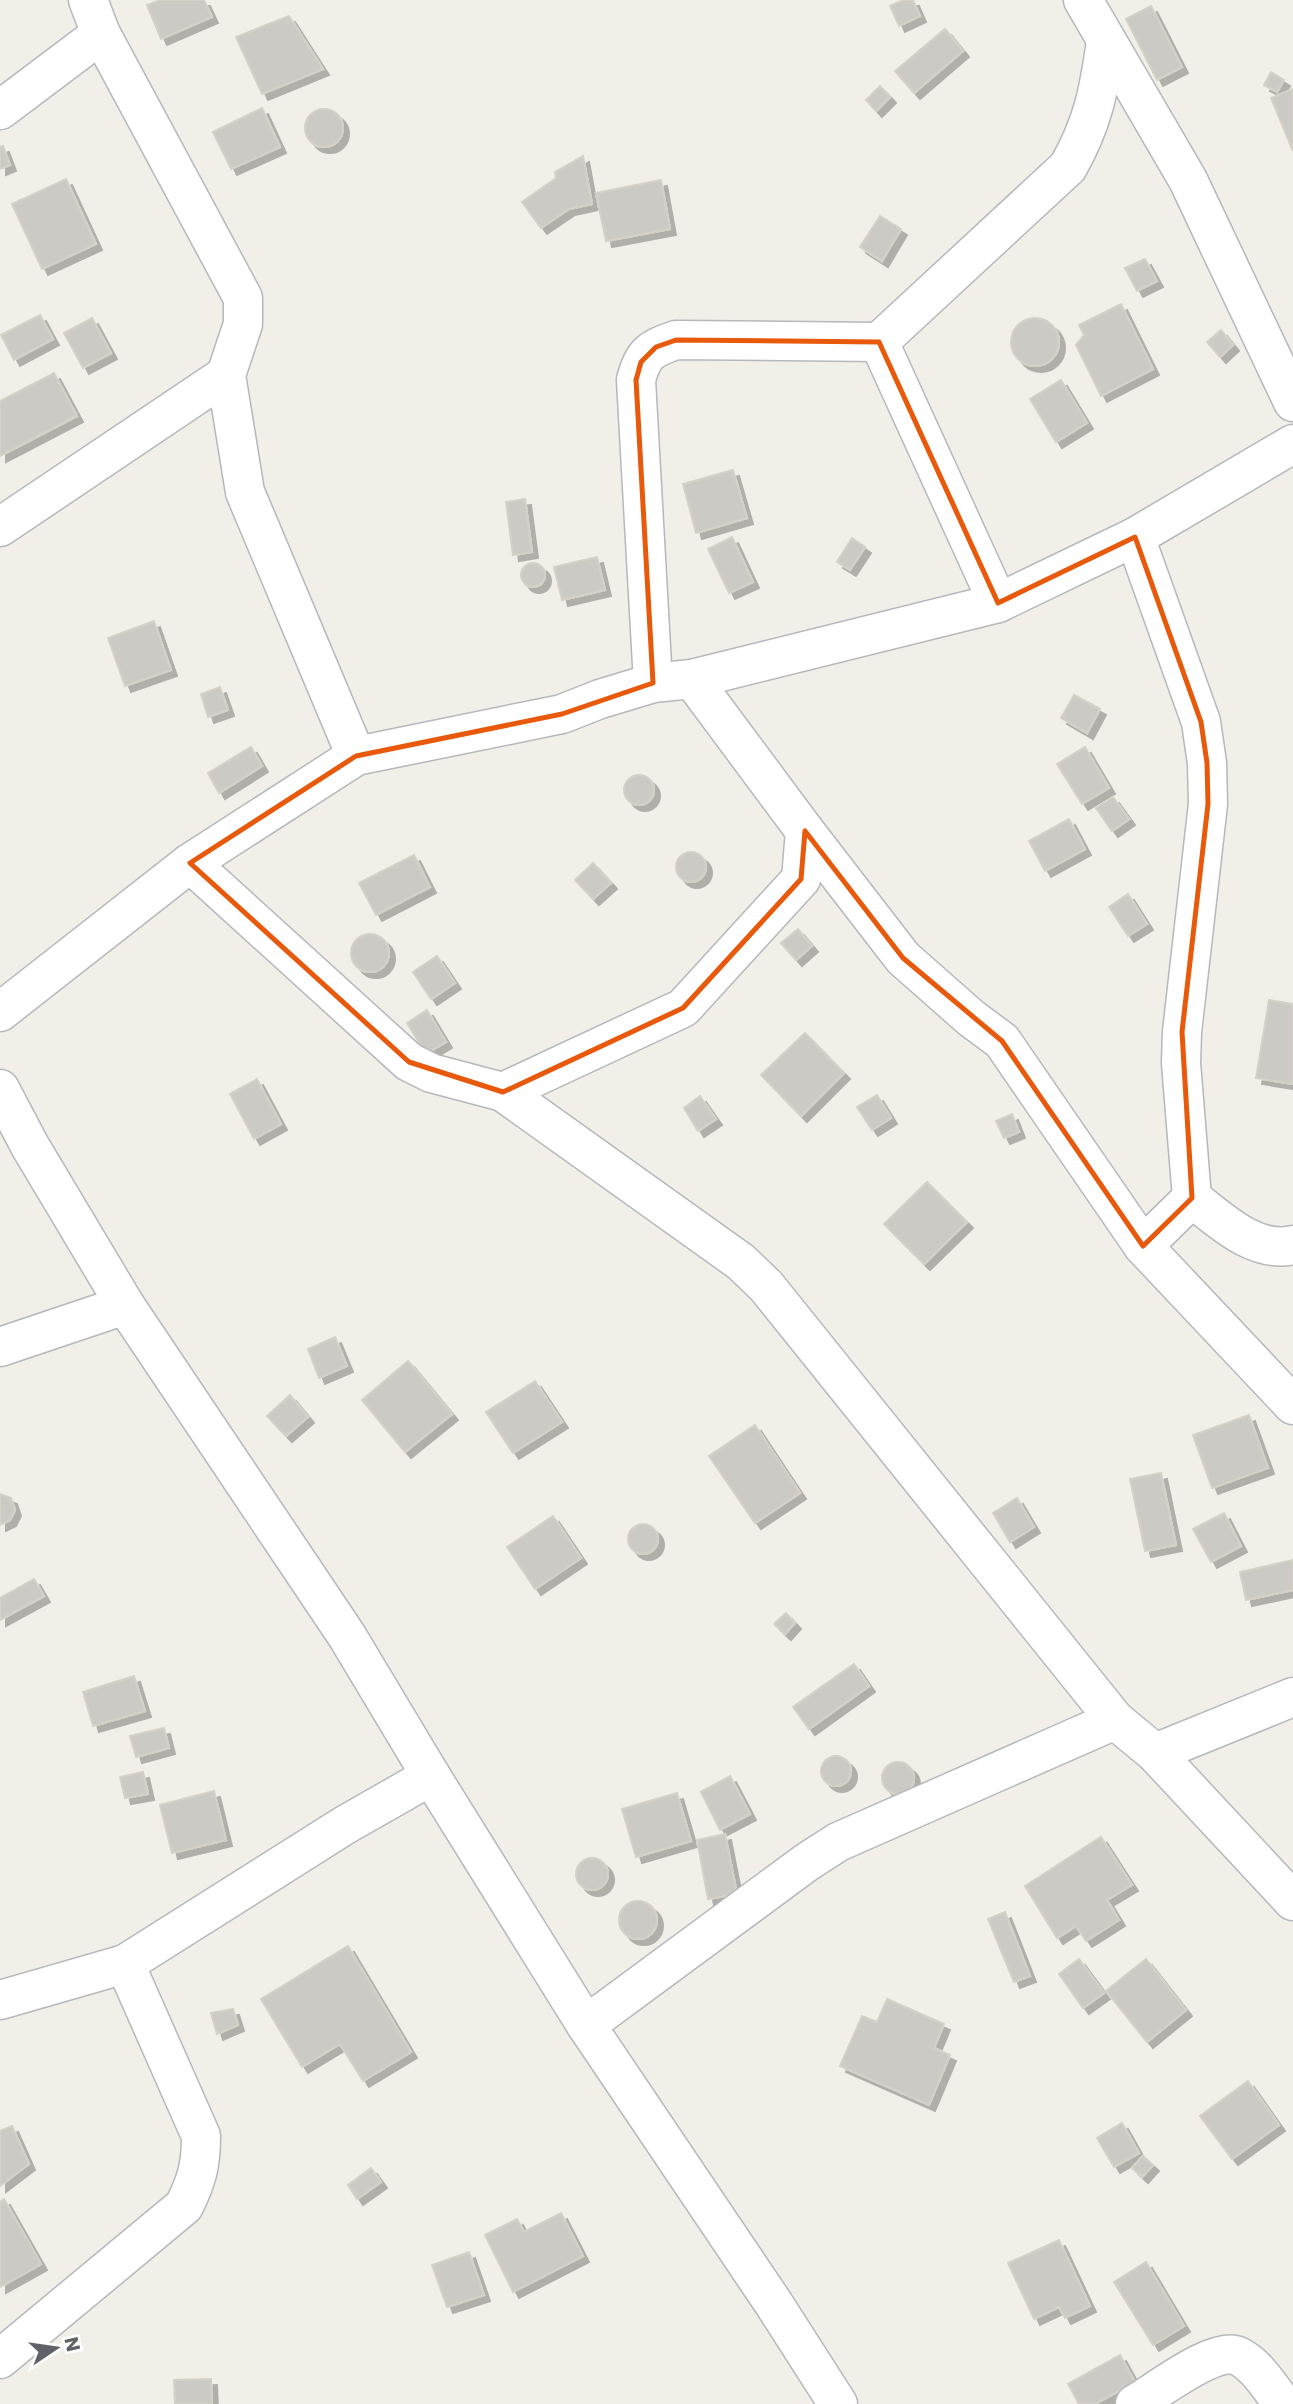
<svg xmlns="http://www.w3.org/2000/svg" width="1293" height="2404" viewBox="0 0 1293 2404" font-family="Poppins,sans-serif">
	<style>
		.building { fill: #cccac5; stroke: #d6d1c6; stroke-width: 2; filter: url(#shadow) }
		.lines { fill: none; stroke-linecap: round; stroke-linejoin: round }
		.street-casing { stroke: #b5b8bc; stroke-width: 41 }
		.street { stroke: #fff; stroke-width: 38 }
		.marked { fill: none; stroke: #e8590c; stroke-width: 5; stroke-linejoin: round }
	</style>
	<defs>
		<filter id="shadow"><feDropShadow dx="6" dy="6" stdDeviation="0" flood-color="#0004"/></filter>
	</defs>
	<rect width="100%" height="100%" fill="#f1efe8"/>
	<g class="building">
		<polygon points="160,0 204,0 212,17 161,39 147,5"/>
		<polygon points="903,0 913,0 920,16 899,26 890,6"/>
		<polygon points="1151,6 1182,67 1157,80 1126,19"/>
		<polygon points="289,16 323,69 262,94 236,37"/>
		<polygon points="945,29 963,51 914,93 895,71"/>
		<polygon points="1271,72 1284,80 1277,92 1264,85"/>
		<polygon points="880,86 890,97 876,111 866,100"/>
		<polygon points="1293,89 1293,151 1271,98"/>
		<polygon points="262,108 280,147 231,169 213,132"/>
		<circle cx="324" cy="128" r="19"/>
		<polygon points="3,146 10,165 0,169 0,147"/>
		<polygon points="583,156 592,204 569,209 541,228 522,202 556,178 555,172"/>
		<polygon points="66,179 96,244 42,269 12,204"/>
		<polygon points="661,180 670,229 606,241 596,193"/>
		<polygon points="880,216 901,229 882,261 860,247"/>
		<polygon points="1145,259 1157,281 1137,291 1125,268"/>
		<polygon points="1121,304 1153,369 1101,396 1076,345 1084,335 1079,325"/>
		<polygon points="40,315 53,339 14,360 1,335"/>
		<polygon points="92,318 111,353 83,368 64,333"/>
		<circle cx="1035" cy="342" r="24"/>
		<polygon points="1221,330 1233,345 1220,357 1207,342"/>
		<polygon points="54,373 77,416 0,456 0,401"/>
		<polygon points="1061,380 1087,423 1056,442 1030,399"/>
		<polygon points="733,470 747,518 696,533 683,484"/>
		<polygon points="525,499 532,552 513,555 506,502"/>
		<polygon points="732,537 753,582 729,593 708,549"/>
		<polygon points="852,538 865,547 850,570 837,562"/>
		<polygon points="597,557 605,590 562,600 554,567"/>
		<circle cx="533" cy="575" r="12"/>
		<polygon points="154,621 171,670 125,686 108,638"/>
		<polygon points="220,687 228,710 208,717 201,694"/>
		<polygon points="1074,695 1100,709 1087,733 1061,718"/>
		<polygon points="251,747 262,766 219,793 208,773"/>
		<polygon points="1085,747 1109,788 1082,804 1057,764"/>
		<circle cx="639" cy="790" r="15"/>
		<polygon points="1113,797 1129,819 1112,831 1096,808"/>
		<polygon points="1069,819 1085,849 1045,871 1029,841"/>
		<circle cx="691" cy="867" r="15"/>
		<polygon points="414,855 430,887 376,915 359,883"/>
		<polygon points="593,863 611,883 593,899 575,880"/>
		<polygon points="1128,894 1147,924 1128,936 1109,907"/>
		<polygon points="798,929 812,946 796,960 781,943"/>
		<circle cx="370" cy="953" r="19"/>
		<polygon points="437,956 455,983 431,999 413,972"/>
		<polygon points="1269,1000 1293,1004 1293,1084 1256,1078"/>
		<polygon points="427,1010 446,1042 426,1054 407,1023"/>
		<polygon points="805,1033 844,1073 801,1116 761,1075"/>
		<polygon points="257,1079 281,1124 254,1139 230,1094"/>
		<polygon points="877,1095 891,1118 872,1130 857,1107"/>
		<polygon points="700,1096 716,1119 698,1131 684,1108"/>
		<polygon points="1012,1114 1019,1132 1004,1138 996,1121"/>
		<polygon points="927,1182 967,1222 924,1264 884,1224"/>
		<polygon points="335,1337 347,1366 319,1378 308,1349"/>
		<polygon points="408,1361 452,1414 405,1452 362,1400"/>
		<polygon points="535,1381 562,1422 513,1453 486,1412"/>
		<polygon points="290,1395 308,1417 286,1436 267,1416"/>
		<polygon points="1249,1415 1268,1468 1212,1488 1193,1435"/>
		<polygon points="755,1425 800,1493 755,1523 709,1456"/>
		<polygon points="1161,1473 1176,1545 1145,1551 1130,1479"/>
		<polygon points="0,1494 11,1498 15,1510 10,1520 0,1525"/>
		<polygon points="1017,1498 1034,1527 1010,1542 993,1513"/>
		<polygon points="1224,1513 1241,1546 1211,1562 1193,1529"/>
		<polygon points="553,1516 581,1558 535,1589 507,1547"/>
		<circle cx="643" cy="1539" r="15"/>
		<polygon points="1293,1560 1293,1590 1246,1600 1240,1572"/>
		<polygon points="34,1579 44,1596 0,1620 0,1598"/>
		<polygon points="786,1613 795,1623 785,1634 774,1624"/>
		<polygon points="854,1664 869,1686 809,1729 793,1707"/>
		<polygon points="134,1676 145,1711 93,1726 83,1692"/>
		<polygon points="164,1728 169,1748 136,1757 130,1736"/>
		<circle cx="836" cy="1771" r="15"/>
		<circle cx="898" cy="1778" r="16"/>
		<polygon points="143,1772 148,1794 125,1798 120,1777"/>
		<polygon points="730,1776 750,1814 720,1830 701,1792"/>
		<polygon points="214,1791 226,1840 172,1853 160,1805"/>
		<polygon points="677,1793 691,1841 636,1857 622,1809"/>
		<polygon points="725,1834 737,1894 708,1899 697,1840"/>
		<polygon points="1101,1837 1132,1885 1107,1900 1119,1920 1086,1941 1076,1926 1057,1938 1025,1886"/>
		<circle cx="592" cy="1874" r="16"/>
		<circle cx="638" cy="1920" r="19"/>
		<polygon points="1005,1912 1030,1976 1014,1982 988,1919"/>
		<polygon points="348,1946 411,2052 363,2081 340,2044 302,2067 261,1999"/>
		<polygon points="1079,1959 1104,1993 1083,2008 1059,1974"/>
		<polygon points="1146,1959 1186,2010 1147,2042 1106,1991"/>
		<polygon points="887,1999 944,2024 934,2048 950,2055 929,2105 840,2066 862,2016 877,2022"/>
		<polygon points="233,2009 238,2025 217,2034 211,2013"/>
		<polygon points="1248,2081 1279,2125 1232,2159 1200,2116"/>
		<polygon points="1122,2123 1139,2153 1114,2167 1097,2138"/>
		<polygon points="12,2126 29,2164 0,2186 0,2131"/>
		<polygon points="1143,2156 1153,2165 1142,2177 1132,2168"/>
		<polygon points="371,2168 381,2182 357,2199 348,2185"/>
		<polygon points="4,2199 41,2264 0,2287 0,2202"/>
		<polygon points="561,2213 583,2256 513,2292 485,2235 517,2219 524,2232"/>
		<polygon points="1059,2240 1090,2306 1065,2318 1059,2307 1034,2319 1008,2263"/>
		<polygon points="469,2252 484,2295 447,2307 432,2265"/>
		<polygon points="1146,2262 1184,2326 1153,2345 1114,2282"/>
		<polygon points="1120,2355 1135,2382 1095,2404 1079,2404 1068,2384"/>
		<polygon points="211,2379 212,2404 175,2404 174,2380"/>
	</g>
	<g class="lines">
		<defs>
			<g id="street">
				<polyline points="88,0 101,34 243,298 243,324 226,375 245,492 356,756"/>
				<polyline points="1083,0 1188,180 1293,402"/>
				<polyline points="0,110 101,34"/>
				<polyline points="879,342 998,603"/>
				<polyline points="0,527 226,375"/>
				<polyline points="1135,537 1201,722 1207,763 1208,804 1182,1032 1181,1063 1192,1198"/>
				<path d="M 692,679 L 805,831 L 903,958 L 971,1018 L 1002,1041 L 1143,1246 L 1192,1198 C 1220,1220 1255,1254 1293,1245"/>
				<path d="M 653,683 L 636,380 C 643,353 650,349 676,340 L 879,342 L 1068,167 C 1093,123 1099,91 1106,41"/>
				<polyline points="190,863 409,1062 431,1073 503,1092 741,1262 766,1286 1115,1720 1155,1753 1293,1901"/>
				<polyline points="0,1012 190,863 356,756 562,714 600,699 653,683 692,679 998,603 1135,537 1293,444"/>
				<polyline points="0,1089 30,1146 125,1305 347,1636 431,1776 586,2025 774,2304 838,2404"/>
				<polyline points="503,1092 683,1008 801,879 805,831"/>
				<polyline points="1143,1246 1293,1405"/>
				<polyline points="0,1347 125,1305"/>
				<polyline points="1155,1753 1293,1697"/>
				<polyline points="0,2000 125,1964 345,1825 431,1776"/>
				<polyline points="586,2025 807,1862 838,1842 1115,1720"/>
				<path d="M 0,2359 L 184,2206 C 197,2180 201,2165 201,2136 L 125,1964"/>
				<path d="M 1135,2404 C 1156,2392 1216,2345 1238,2356 C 1257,2365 1270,2388 1283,2404"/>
			</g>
		</defs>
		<use href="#street" class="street-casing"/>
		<use href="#street" class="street"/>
	</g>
	<path class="marked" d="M 676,340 L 879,342 L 998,603 L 1135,537 L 1201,722 L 1207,763 L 1208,804 L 1182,1032 L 1192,1198 L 1143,1246 L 1002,1041 L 903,958 L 805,831 L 801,879 L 683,1008 L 503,1092 L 409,1062 L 190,863 L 356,756 L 562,714 L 653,683 L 636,380 L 641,362 L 656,347 Z"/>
	<g transform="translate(56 2348) rotate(77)" stroke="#ffffff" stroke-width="5" paint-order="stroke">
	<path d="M0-5L12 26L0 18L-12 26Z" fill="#5f6368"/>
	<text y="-10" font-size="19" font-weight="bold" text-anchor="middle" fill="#5f6368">N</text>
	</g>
</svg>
